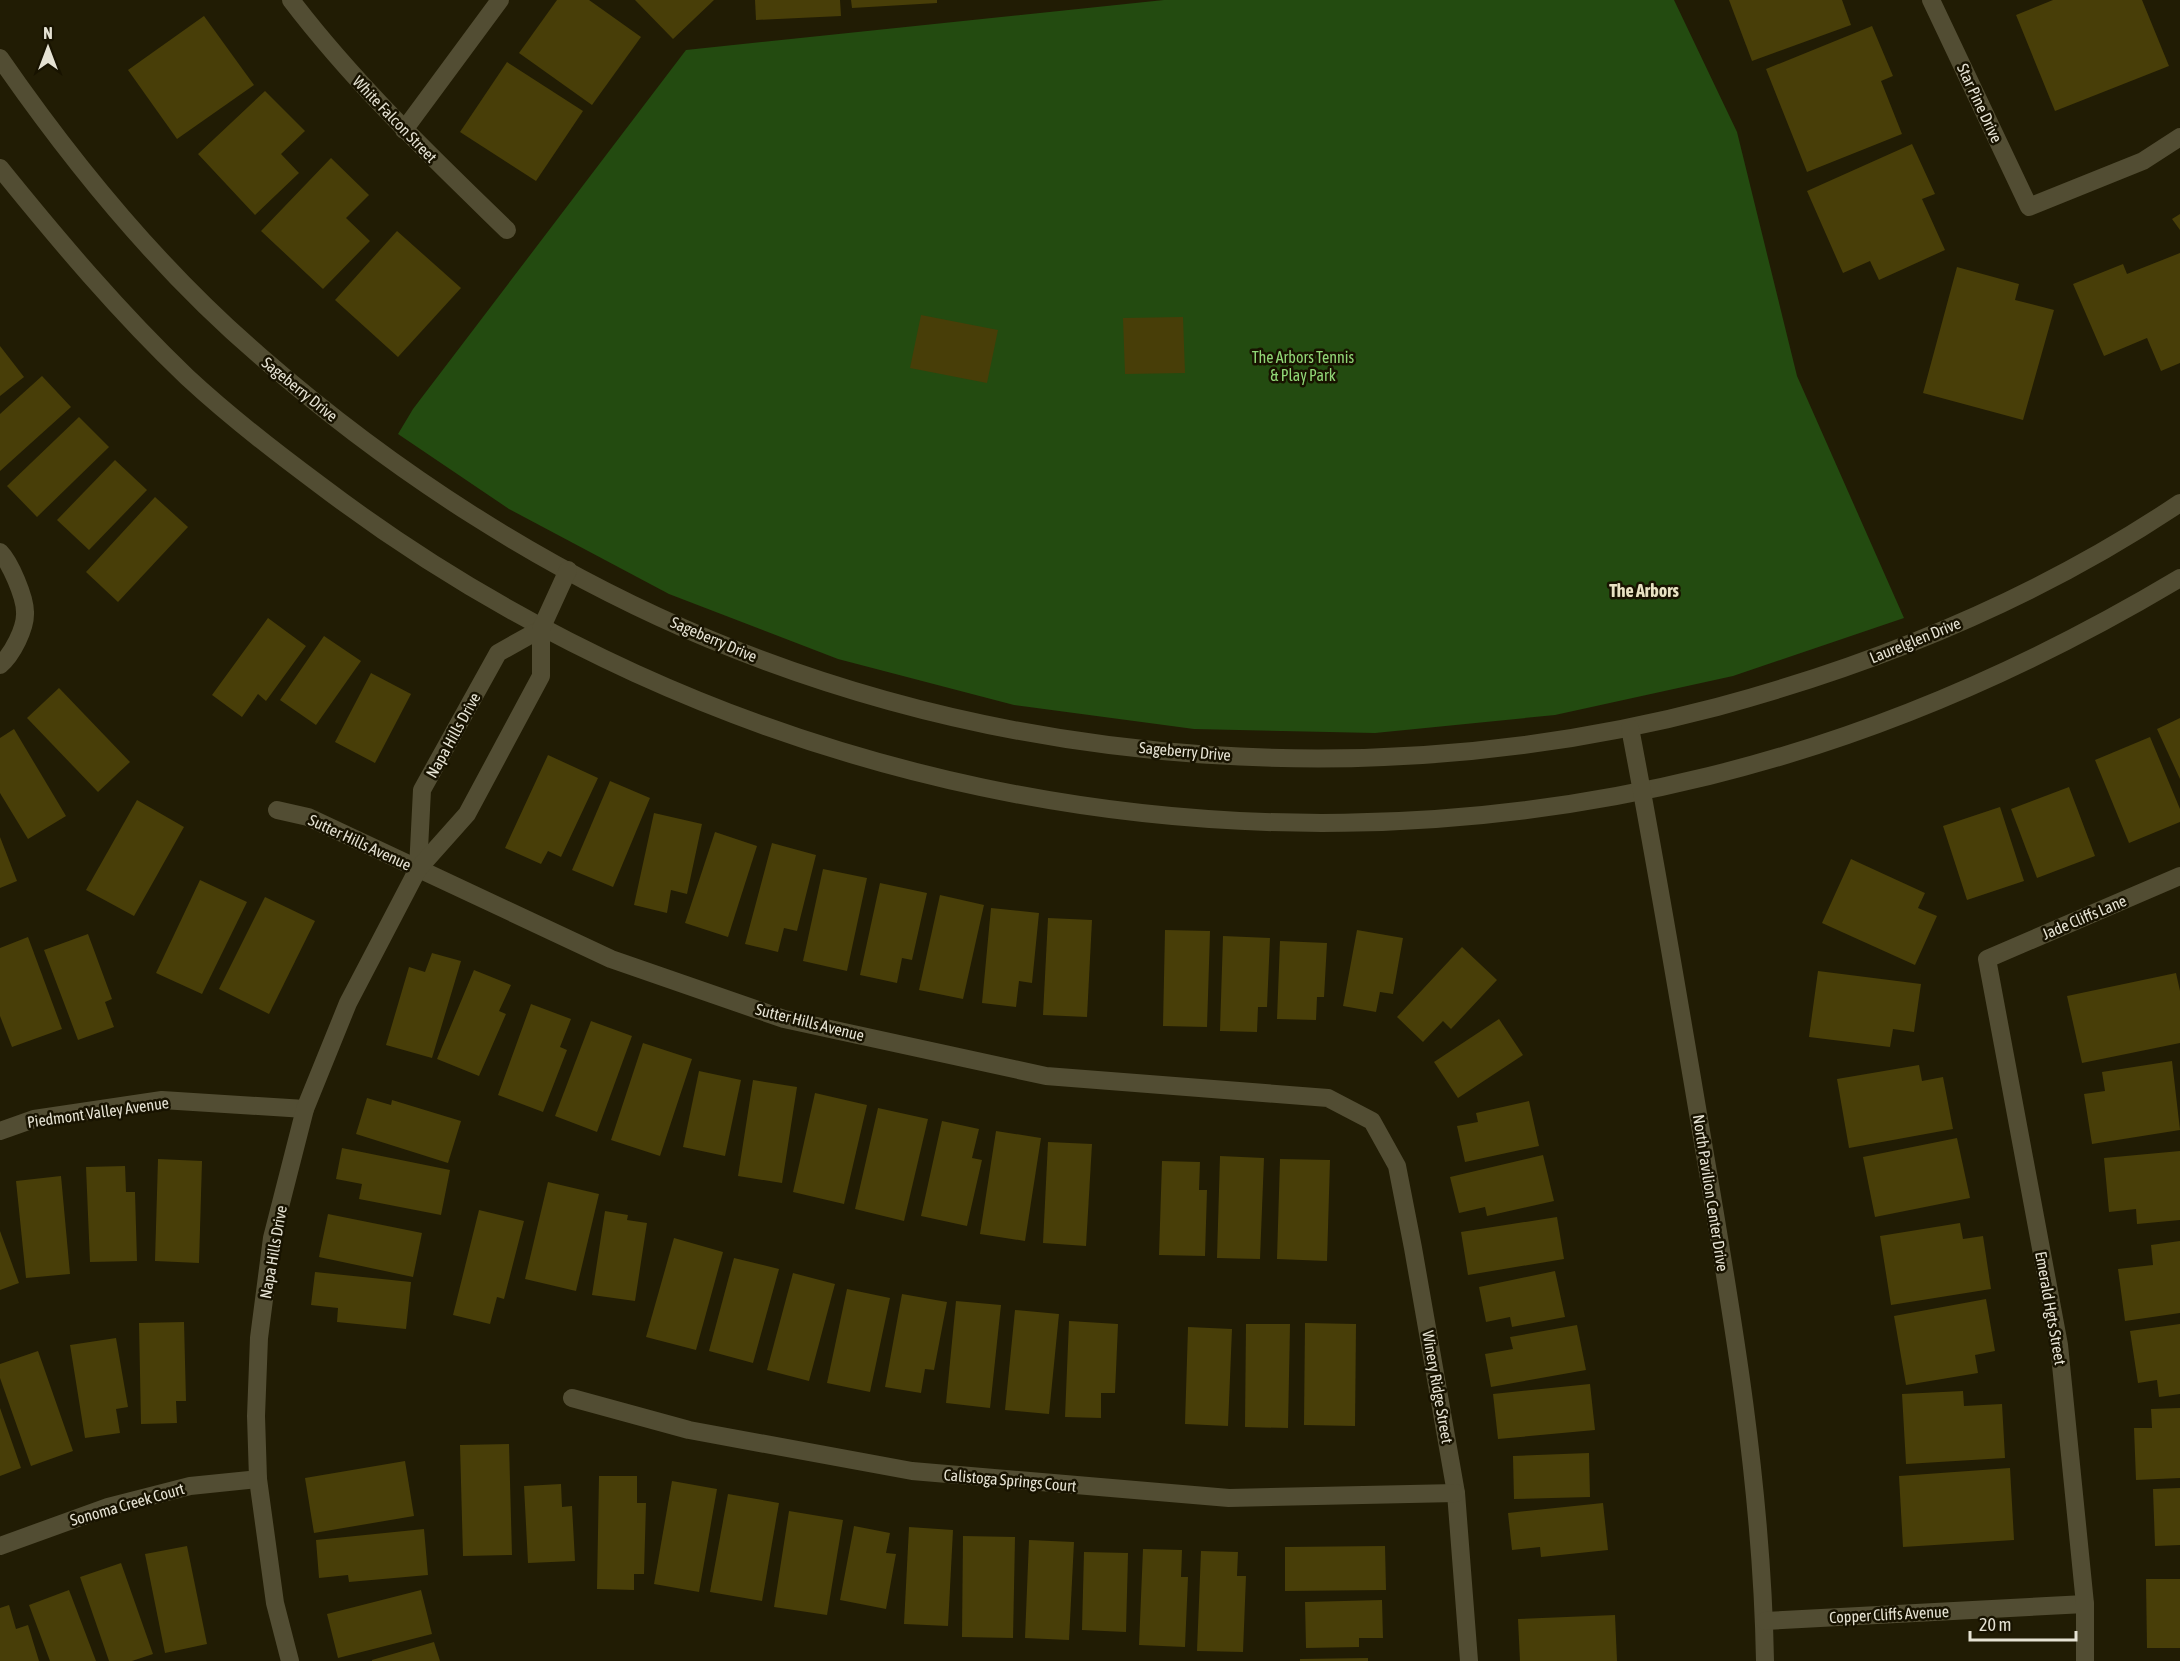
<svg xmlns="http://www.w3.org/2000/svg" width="2180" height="1661" viewBox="0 0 2180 1661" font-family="'Asap Condensed',sans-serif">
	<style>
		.green { fill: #234b10 }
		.building { fill: #483e08 }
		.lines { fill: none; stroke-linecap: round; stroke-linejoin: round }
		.minor { stroke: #524d33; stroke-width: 18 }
		.labels { text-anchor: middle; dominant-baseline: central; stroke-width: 5; stroke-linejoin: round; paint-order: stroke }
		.street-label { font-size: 16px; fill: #e5e2d3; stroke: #181300 }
		.park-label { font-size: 16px; fill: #91d776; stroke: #181300 }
		.neighbourhood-label { font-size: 18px; font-weight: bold; fill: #e8e2c3; stroke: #181300 }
	</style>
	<rect width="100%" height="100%" fill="#211c04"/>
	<polygon class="green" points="1164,0 1674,0 1737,132 1797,376 1904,618 1733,676 1555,715 1375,733 1194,729 1014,705 838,659 669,594 509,509 398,434 413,409 686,50"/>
	<g class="building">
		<polygon points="557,0 589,0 641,37 592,105 519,53"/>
		<polygon points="635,0 714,0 673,39"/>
		<polygon points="755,0 840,0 841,16 756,20"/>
		<polygon points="851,0 937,0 937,3 852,8"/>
		<polygon points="1729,0 1842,0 1851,25 1752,61"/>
		<polygon points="2053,0 2142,0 2169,66 2055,111 2016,15"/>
		<polygon points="204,16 254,85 177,139 128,70"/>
		<polygon points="1872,26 1893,76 1881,81 1902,134 1807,172 1766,69"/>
		<polygon points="507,62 583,111 536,181 460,132"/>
		<polygon points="265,91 305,131 281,154 299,173 255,215 198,154"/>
		<polygon points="1912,144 1935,194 1922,199 1945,250 1879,280 1870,261 1843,273 1807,191"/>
		<polygon points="331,158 369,195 346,218 370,241 323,289 261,231"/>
		<polygon points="2180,214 2180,230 2172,219"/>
		<polygon points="397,231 461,288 398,357 335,300"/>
		<polygon points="2180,253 2180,363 2161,371 2147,338 2104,356 2073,284 2123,264 2127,274"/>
		<polygon points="1957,267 2019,284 2015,300 2054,310 2023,420 1923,393"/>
		<polygon points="921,315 998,330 987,383 910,368"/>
		<polygon points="1183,317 1185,373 1125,374 1123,318"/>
		<polygon points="0,346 24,377 0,396"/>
		<polygon points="42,376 71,407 0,471 0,414"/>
		<polygon points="79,417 109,447 37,517 7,486"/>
		<polygon points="115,460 147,490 89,550 57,520"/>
		<polygon points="155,497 188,527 118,602 86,572"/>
		<polygon points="268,618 306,646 266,701 258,694 242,717 212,695"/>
		<polygon points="324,636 361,661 316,725 280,700"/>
		<polygon points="371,673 411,694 375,763 335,742"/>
		<polygon points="59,688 130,762 98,792 27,718"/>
		<polygon points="2180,718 2180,779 2157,729"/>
		<polygon points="14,729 66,816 28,839 0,793 0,738"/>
		<polygon points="2150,737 2180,809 2180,822 2129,843 2095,760"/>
		<polygon points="548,755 598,778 561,857 548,851 541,864 505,848"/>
		<polygon points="610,781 650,798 613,887 572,870"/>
		<polygon points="2069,787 2095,856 2037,878 2011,809"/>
		<polygon points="137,800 184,827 134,916 86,890"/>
		<polygon points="2000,807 2024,881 1967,900 1943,826"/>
		<polygon points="654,813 702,824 687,894 671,890 667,913 634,905"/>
		<polygon points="715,832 757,846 728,937 685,923"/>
		<polygon points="0,837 17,881 0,888"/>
		<polygon points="772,843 816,855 797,931 784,928 778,952 745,944"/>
		<polygon points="1851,859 1925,893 1918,908 1937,916 1915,965 1822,923"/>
		<polygon points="823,869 867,878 847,971 803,961"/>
		<polygon points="200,880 247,902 202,994 156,973"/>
		<polygon points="880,883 927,893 912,960 902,958 897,983 860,975"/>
		<polygon points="940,895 984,905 963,999 919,990"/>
		<polygon points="265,897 315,921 269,1014 219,989"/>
		<polygon points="991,908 1039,913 1032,983 1019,981 1016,1007 982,1003"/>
		<polygon points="1048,918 1092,920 1087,1017 1043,1015"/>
		<polygon points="1165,930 1210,931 1207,1027 1163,1026"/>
		<polygon points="1357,930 1403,938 1393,994 1380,992 1376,1012 1343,1006"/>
		<polygon points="88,934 112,999 105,1002 114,1027 78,1040 44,950"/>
		<polygon points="1223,936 1270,938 1267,1007 1258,1007 1257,1032 1220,1031"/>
		<polygon points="28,937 62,1029 12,1047 0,1016 0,948"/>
		<polygon points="1280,941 1327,943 1324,997 1317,997 1316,1020 1277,1019"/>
		<polygon points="1462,947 1497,980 1451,1029 1443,1021 1423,1042 1397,1017"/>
		<polygon points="432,953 461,961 432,1058 386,1045 409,967 425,972"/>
		<polygon points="474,970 511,985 499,1011 506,1014 479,1076 437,1059"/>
		<polygon points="1818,971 1921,984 1914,1032 1893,1029 1890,1047 1809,1037"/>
		<polygon points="2176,973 2180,991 2180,1043 2082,1063 2067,996"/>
		<polygon points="531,1004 571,1019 560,1047 567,1050 543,1112 498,1095"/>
		<polygon points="1499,1019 1523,1055 1458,1098 1434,1062"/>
		<polygon points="591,1021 632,1036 597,1132 555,1116"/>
		<polygon points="643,1043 692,1059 660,1156 611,1140"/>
		<polygon points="2172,1061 2180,1130 2092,1144 2084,1094 2105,1091 2102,1072"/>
		<polygon points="1919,1065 1922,1081 1943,1077 1953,1129 1849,1148 1837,1079"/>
		<polygon points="699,1071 741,1080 725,1156 683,1147"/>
		<polygon points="753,1080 797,1087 782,1183 738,1176"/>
		<polygon points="815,1093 867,1105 844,1204 793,1192"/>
		<polygon points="367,1098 391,1105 392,1100 461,1121 448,1163 356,1134"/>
		<polygon points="1529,1101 1539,1146 1465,1162 1457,1126 1478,1122 1476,1113"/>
		<polygon points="878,1108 928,1119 904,1221 855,1209"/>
		<polygon points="942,1121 979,1129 972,1158 982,1160 967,1226 921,1216"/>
		<polygon points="996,1131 1041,1138 1025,1241 980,1234"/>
		<polygon points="1957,1138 1970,1198 1875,1217 1863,1157"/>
		<polygon points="1048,1142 1092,1144 1086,1246 1043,1243"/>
		<polygon points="342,1148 450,1170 441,1215 359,1199 362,1184 336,1179"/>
		<polygon points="2180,1151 2180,1220 2137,1224 2136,1209 2109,1212 2104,1158"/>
		<polygon points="1543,1155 1554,1201 1487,1216 1485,1207 1459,1213 1450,1177"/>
		<polygon points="1220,1156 1264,1158 1260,1259 1217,1258"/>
		<polygon points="158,1159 202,1161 199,1263 155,1261"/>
		<polygon points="1280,1159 1330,1160 1327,1261 1277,1259"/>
		<polygon points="1162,1161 1200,1162 1199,1190 1207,1190 1205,1256 1159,1255"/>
		<polygon points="125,1166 126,1192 135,1192 137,1261 90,1262 86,1167"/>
		<polygon points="61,1176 70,1274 26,1278 16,1181"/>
		<polygon points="548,1182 599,1194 576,1291 525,1279"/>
		<polygon points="479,1210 524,1221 504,1299 497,1297 490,1324 453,1315"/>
		<polygon points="605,1211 628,1215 627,1220 647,1223 635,1301 592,1295"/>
		<polygon points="328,1214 422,1233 413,1277 319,1257"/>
		<polygon points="1557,1217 1564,1259 1468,1275 1461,1232"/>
		<polygon points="1960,1223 1963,1239 1983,1236 1991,1289 1891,1305 1880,1236"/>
		<polygon points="0,1231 19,1283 0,1290"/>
		<polygon points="674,1238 723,1252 696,1350 646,1337"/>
		<polygon points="2180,1241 2180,1313 2125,1321 2118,1269 2153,1265 2151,1245"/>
		<polygon points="734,1258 779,1269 753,1363 709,1351"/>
		<polygon points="1555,1271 1565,1317 1512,1327 1510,1317 1486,1322 1479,1287"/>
		<polygon points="315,1272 411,1282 406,1329 337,1322 338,1308 311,1305"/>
		<polygon points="793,1273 835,1284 809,1381 767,1370"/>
		<polygon points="847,1289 890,1298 870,1392 827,1383"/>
		<polygon points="902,1294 947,1302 934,1370 925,1369 921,1393 885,1387"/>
		<polygon points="1986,1299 1995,1351 1975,1355 1978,1373 1906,1385 1894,1316"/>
		<polygon points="956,1301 1001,1305 990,1408 946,1403"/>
		<polygon points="1015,1310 1059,1314 1049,1414 1005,1410"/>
		<polygon points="1069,1321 1118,1324 1115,1393 1101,1393 1101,1418 1065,1417"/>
		<polygon points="184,1322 186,1401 176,1401 177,1423 141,1424 139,1323"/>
		<polygon points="1305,1323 1356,1324 1355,1426 1304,1425"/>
		<polygon points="1246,1324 1290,1324 1288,1428 1245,1427"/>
		<polygon points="2180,1324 2180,1394 2159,1397 2157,1380 2138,1383 2130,1331"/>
		<polygon points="1577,1325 1586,1370 1491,1387 1485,1354 1513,1349 1510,1337"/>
		<polygon points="1188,1327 1232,1329 1228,1426 1185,1424"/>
		<polygon points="116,1338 128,1407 116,1409 120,1433 85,1438 70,1345"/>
		<polygon points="38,1351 73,1451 31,1466 0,1378 0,1364"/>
		<polygon points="1590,1384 1595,1430 1498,1439 1493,1394"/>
		<polygon points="1963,1391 1964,1406 2002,1404 2005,1458 1906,1464 1902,1394"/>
		<polygon points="0,1408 21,1468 0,1476"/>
		<polygon points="2180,1408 2180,1478 2136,1480 2134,1428 2152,1428 2151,1409"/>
		<polygon points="509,1444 512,1555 463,1556 460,1445"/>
		<polygon points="1589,1453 1590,1497 1514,1499 1513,1456"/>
		<polygon points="405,1461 414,1516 314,1533 305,1478"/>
		<polygon points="2010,1468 2014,1540 1903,1547 1899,1476"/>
		<polygon points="599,1476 637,1476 637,1503 646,1503 644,1574 634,1574 634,1590 597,1589"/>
		<polygon points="672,1481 717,1489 699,1592 654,1584"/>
		<polygon points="561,1484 562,1507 572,1506 575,1561 528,1563 524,1486"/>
		<polygon points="2180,1488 2180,1545 2155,1546 2153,1489"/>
		<polygon points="728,1494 779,1503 762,1601 710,1592"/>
		<polygon points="1603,1503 1608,1550 1541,1557 1540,1547 1512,1550 1508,1513"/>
		<polygon points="789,1511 843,1520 827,1615 774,1607"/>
		<polygon points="854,1526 890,1533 886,1553 896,1554 886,1609 840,1600"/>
		<polygon points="909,1527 953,1530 948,1626 904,1624"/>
		<polygon points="424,1529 428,1575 349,1582 348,1575 319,1578 316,1540"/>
		<polygon points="963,1536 1015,1537 1013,1638 962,1637"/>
		<polygon points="1029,1540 1074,1542 1069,1640 1025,1638"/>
		<polygon points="187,1546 207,1644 165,1653 145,1554"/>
		<polygon points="1385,1546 1386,1590 1285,1591 1285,1547"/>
		<polygon points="1143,1549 1182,1550 1181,1577 1188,1577 1185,1647 1139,1645"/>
		<polygon points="1201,1551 1238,1552 1237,1576 1246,1576 1243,1652 1197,1651"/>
		<polygon points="1084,1552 1128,1553 1126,1632 1082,1630"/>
		<polygon points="121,1563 153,1654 132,1661 109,1661 80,1577"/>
		<polygon points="2146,1579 2180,1579 2180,1648 2147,1648"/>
		<polygon points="69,1590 96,1661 50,1661 29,1605"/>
		<polygon points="421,1590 432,1634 338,1658 327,1614"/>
		<polygon points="1382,1600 1383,1638 1359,1638 1359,1647 1306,1648 1305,1602"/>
		<polygon points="9,1605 16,1629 28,1625 39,1661 0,1661 0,1608"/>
		<polygon points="1615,1615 1617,1661 1520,1661 1518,1619"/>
		<polygon points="434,1642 440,1661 372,1661 372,1660"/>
		<polygon points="1368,1658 1368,1661 1300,1661 1300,1659"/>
	</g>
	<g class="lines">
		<g class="minor">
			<path d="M 291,0 C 355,84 431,156 507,230"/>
			<polyline points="1931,0 2029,207 2143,161 2180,137"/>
			<path d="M 0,58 C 74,165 161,271 260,356 C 393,472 546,571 709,639 C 1025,770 1387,794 1717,707 C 1880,663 2040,597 2180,503"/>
			<polyline points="404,130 500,0"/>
			<path d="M 0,168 C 59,241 119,312 187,377 C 229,416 274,451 320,485 C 714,784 1227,895 1709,776 C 1876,735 2033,666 2180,578"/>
			<path d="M 0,552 C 10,562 25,597 25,612 C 26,628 12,655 0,665"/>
			<path d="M 1630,728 C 1657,868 1680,1008 1704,1149 C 1733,1318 1762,1488 1765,1661"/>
			<polyline points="277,810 308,817 611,959 784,1019 1046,1076 1328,1098 1372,1121 1397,1166 1413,1248 1456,1493 1469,1661"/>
			<polyline points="418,869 422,790 498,653 541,629"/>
			<polyline points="0,1131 34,1119 162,1100 305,1109"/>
			<polyline points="572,1398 689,1430 912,1471 1229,1498 1456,1493"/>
			<polyline points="0,1546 108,1507 190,1486 258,1479"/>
			<polyline points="1765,1621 2085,1604"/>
			<polyline points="290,1661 275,1603 258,1479 256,1416 259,1338 272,1238 305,1109 348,1003 418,869 467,814 541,676 541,629 568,570"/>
			<polyline points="2085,1661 2085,1604 2059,1345 1987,959 2180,876"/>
		</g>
	</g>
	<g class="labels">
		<g class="street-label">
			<text transform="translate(1980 103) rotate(65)">Star Pine Drive</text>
			<text transform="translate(395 119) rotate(46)">White Falcon Street</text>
			<text transform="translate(300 389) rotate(39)">Sageberry Drive</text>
			<text transform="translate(714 639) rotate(23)">Sageberry Drive</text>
			<text transform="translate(1915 640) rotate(-22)">Laurelglen Drive</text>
			<text transform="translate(453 735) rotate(-61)">Napa Hills Drive</text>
			<text transform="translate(1185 751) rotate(5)">Sageberry Drive</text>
			<text transform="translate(360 842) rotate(25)">Sutter Hills Avenue</text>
			<text transform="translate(2084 917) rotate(-23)">Jade Cliffs Lane</text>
			<text transform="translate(810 1022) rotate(14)">Sutter Hills Avenue</text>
			<text transform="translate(98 1112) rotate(-8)">Piedmont Valley Avenue</text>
			<text transform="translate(1711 1193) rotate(81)">North Pavilion Center Drive</text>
			<text transform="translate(273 1252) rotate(-80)">Napa Hills Drive</text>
			<text transform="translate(2051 1308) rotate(80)">Emerald Hgts Street</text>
			<text transform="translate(1438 1387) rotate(80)">Winery Ridge Street</text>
			<text transform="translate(1010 1480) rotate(5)">Calistoga Springs Court</text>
			<text transform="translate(127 1504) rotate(-16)">Sonoma Creek Court</text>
			<text transform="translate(1889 1614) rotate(-3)">Copper Cliffs Avenue</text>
		</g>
		<g class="park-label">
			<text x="1303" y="357">The Arbors Tennis<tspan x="1303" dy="18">&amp; Play Park</tspan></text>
		</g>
		<g class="neighbourhood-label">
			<text x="1644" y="590">The Arbors</text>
		</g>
	</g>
	<g transform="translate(48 48)" stroke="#181300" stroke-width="4.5" paint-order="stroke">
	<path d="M0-4.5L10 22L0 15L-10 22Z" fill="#e5e2d3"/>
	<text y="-9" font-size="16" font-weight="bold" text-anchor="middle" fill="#e5e2d3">N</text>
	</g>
	<path d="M1970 1631v9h106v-9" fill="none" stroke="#e5e2d3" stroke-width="3"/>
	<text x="1979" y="1631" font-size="18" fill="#e5e2d3" stroke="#181300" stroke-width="4.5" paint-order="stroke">20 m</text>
</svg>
